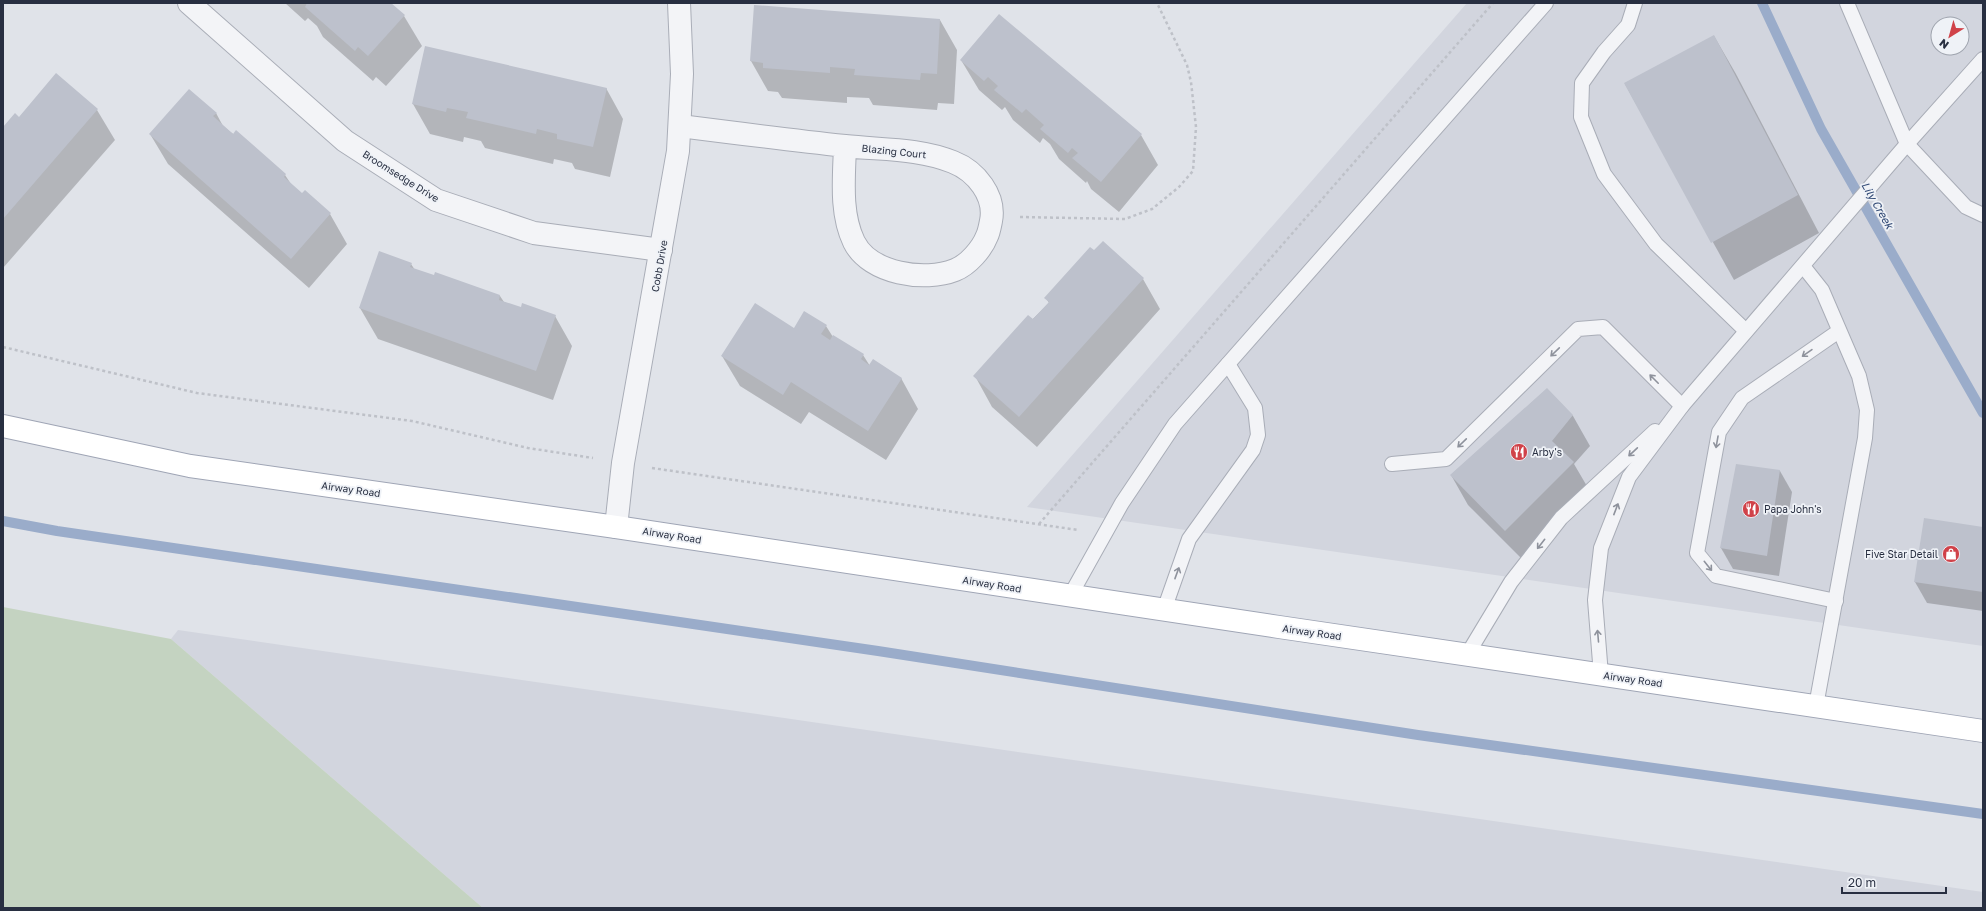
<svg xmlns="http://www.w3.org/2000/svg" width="1986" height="911" viewBox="0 0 1986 911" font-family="'Golos Text',sans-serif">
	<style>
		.built { fill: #d2d5de; fill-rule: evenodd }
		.green { fill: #c4d3c1 }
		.shadow { fill: #0003 }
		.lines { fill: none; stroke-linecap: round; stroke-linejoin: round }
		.stream { stroke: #9aacca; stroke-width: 10 }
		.building { fill: #bdc1cc }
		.lane-casing { stroke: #a9adb7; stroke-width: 16 }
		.street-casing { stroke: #a9adb7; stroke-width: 24 }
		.primary-casing { stroke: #9fa5b5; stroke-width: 24 }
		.path { stroke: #bec1c8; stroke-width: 2.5; stroke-dasharray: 3 3; stroke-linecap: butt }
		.lane { stroke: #f3f4f7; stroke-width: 14 }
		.street { stroke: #f3f4f7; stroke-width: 22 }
		.primary { stroke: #fff; stroke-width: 22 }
		.oneway { stroke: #8e929c }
		.labels { text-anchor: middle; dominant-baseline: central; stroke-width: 3.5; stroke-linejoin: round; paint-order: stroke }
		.street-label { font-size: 10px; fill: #282f41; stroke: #eff2f7 }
		.poi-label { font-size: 10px; fill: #282f41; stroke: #eff2f7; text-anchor: start }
		.water-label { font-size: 11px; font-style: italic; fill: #314975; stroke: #eff2f7 }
	</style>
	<rect width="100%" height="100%" fill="#e0e3e9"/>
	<g class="built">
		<path d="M 1467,3 L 1983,3 L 1983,646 L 1027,507 ZM 1938,24 L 1962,24 L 1962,48 L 1938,48 Z"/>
		<polygon points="178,630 1983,892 1983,908 483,908 171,639"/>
	</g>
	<polygon class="green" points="3,607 171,639 483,908 3,908"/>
	<g class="shadow">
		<polygon points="285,3 390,3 404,16 422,46 386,86 376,77 373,81 323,37 317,26 308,18 305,21"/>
		<polygon points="940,20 957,50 954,104 938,103 937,110 873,105 869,98 847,97 847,103 782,98 778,92 768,91 751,61"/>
		<polygon points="1714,36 1736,74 1819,233 1734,280 1625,84"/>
		<polygon points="961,60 1141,135 1158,165 1119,212 1091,189 1087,181 1086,183 1059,159 1050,144 1043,138 1040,143 1013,120 1005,107 1002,110 979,90"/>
		<polygon points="56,75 97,110 115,140 3,268 3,128 19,118"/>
		<polygon points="606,88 623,119 610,177 575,169 572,163 554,159 553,164 485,148 481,141 464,137 463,142 430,134 413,104"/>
		<polygon points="216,113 223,126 285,175 291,184 302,194 330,214 347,244 309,288 168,164 150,134"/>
		<polygon points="411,264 415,270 500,296 504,302 521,309 555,316 572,346 553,400 378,339 360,308"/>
		<polygon points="1143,279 1160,309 1037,447 992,407 975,376 1049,303 1046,298"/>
		<polygon points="826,326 833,337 863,355 870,366 901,378 918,409 886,460 809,412 801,424 740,386 722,356 794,329"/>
		<polygon points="1547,389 1573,416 1590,446 1574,464 1591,493 1523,560 1468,505 1451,475"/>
		<polygon points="1737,465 1780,471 1792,492 1779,576 1733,569 1721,548"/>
		<polygon points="1983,528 1983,611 1927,603 1915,582"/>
	</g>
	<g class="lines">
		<g class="stream">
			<polyline points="1762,3 1821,129 1983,413"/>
			<polyline points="3,521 57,531 878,651 1418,735 1983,814"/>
		</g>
	</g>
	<g class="building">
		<polygon points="307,3 391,3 405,15 368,56 358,47 355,51 305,7"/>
		<polygon points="754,5 940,19 937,74 921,73 920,80 854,75 855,69 830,67 830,73 763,68 763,63 750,61"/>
		<polygon points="999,14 1142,134 1101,182 1072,158 1078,153 1072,148 1068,153 1040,129 1044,125 1026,109 1022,113 994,90 998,86 988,77 984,81 960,60"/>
		<polygon points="1714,35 1798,195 1711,243 1624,83"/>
		<polygon points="425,46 607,88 593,147 557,139 557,134 537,129 536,134 466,118 468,112 447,108 446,112 412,104"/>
		<polygon points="56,73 98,109 3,219 3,127 15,113 19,117"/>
		<polygon points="189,89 217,113 213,116 233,134 236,130 286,174 284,177 302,193 305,190 331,213 291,259 149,134"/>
		<polygon points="1103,241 1144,278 1019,417 973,376 1028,315 1033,319 1049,302 1044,298 1090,247 1094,250"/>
		<polygon points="379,251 412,263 410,267 434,275 435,272 500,295 499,300 521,307 522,303 556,315 536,371 359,308"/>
		<polygon points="755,303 794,328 804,311 827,325 821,334 830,340 833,335 864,354 861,359 869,365 873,359 902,378 868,431 791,382 783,395 721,356"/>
		<polygon points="1547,388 1573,415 1552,441 1574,462 1505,531 1450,475"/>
		<polygon points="1736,464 1780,470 1767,556 1720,548"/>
		<polygon points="1924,518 1983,527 1983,592 1914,582"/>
	</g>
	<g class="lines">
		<defs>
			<g id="lane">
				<polyline points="1635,3 1628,25 1604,52 1582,83 1581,117 1604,174 1656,244 1746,331"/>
				<polyline points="1847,3 1907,144 1966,207 1983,215"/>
				<polyline points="1803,266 1822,290 1859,376 1867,410 1865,438 1816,706"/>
				<polyline points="1392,464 1446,459 1578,329 1603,327 1682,406"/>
				<polyline points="1070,596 1122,503 1175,424 1546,3"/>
				<polyline points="1836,601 1716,576 1697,553 1719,432 1742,398 1839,331"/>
				<polyline points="1164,610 1189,539 1253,450 1258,435 1255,408 1228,364"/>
				<polyline points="1467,655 1511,582 1561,518 1655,431"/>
				<polyline points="1601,675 1595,600 1601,548 1629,477 1682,406 1907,144 1983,59"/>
			</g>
			<g id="street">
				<polyline points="189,3 345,141 436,200 534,233 661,250"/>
				<path d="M 680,126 C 735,133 790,140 845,146 C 881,150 919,148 953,162 C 976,171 996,196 991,221 C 990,226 989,232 987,236 C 982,249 968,265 955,270 C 925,282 870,274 854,242 C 840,213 844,178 845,146"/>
				<polyline points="616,527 623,463 678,151 682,74 679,3"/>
			</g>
			<polyline id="primary" points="3,426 190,466 616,527 1279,627 1983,731"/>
		</defs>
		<use href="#lane" class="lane-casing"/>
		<use href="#street" class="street-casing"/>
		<use href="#primary" class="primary-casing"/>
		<g class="path">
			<polyline points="1020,217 1125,219 1152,209 1179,187 1193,171 1196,127 1191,82 1187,65 1157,3"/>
			<polyline points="3,347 197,393 412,421 528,448 593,458"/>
			<polyline points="652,468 1078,530"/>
			<polyline points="1039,524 1493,3"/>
		</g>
		<use href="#lane" class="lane"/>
		<use href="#street" class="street"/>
		<use href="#primary" class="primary"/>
	</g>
	<defs><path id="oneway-shaft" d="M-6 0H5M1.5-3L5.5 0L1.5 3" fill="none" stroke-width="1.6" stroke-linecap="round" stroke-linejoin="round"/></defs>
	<g class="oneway">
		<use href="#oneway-shaft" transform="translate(1555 352) rotate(136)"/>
		<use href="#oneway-shaft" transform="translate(1807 353) rotate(145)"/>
		<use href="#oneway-shaft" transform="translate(1654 379) rotate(-135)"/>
		<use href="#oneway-shaft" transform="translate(1717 442) rotate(100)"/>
		<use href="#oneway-shaft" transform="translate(1462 443) rotate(136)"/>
		<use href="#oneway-shaft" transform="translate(1633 452) rotate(137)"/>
		<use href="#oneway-shaft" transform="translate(1616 509) rotate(-69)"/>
		<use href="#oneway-shaft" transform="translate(1541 544) rotate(128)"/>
		<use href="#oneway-shaft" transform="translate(1708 566) rotate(51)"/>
		<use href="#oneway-shaft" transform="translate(1177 573) rotate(-70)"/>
		<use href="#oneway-shaft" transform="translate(1598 636) rotate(-95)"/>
	</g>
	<defs>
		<symbol id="restaurant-disc" viewBox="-11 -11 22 22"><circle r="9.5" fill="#d04249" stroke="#eff2f7"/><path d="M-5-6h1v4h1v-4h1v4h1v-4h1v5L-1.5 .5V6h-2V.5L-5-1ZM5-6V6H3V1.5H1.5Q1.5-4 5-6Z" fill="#fff"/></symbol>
		<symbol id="shop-disc" viewBox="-11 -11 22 22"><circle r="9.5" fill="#d04249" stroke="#eff2f7"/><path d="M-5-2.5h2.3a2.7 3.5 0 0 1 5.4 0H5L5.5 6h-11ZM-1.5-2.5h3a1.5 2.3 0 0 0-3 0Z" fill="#fff"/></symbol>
	</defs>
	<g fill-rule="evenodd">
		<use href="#restaurant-disc" x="1509" y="442" width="20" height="20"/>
		<use href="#restaurant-disc" x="1741" y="499" width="20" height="20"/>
		<use href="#shop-disc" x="1941" y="544" width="20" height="20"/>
	</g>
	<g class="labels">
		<g class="street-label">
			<text transform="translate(894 151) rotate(6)">Blazing Court</text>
			<text transform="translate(401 176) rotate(32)">Broomsedge Drive</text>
			<text transform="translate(659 266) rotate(-80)">Cobb Drive</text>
			<text transform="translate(351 489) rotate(8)">Airway Road</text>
			<text transform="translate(672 535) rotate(9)">Airway Road</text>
			<text transform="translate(992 584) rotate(9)">Airway Road</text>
			<text transform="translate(1312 632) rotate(8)">Airway Road</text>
			<text transform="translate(1633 679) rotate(8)">Airway Road</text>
		</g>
		<g class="poi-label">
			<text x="1532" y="452">Arby's</text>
			<text x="1764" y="509">Papa John's</text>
			<text x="1938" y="554" text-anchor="end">Five Star Detail</text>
		</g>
		<g class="water-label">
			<text transform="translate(1878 205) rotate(60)">Lily Creek</text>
		</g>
	</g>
	<rect width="1986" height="911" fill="none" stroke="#282f41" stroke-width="8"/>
	<g transform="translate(1950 36) rotate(217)"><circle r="19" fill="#eff2f7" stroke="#9fa4ae"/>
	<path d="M0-3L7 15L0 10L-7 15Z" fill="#d04249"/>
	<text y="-6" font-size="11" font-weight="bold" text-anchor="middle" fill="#282f41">N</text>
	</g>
	<path d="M1842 887v6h104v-6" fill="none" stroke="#282f41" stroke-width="2"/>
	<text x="1848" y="887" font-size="12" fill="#282f41" stroke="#eff2f7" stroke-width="3" paint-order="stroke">20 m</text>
</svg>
